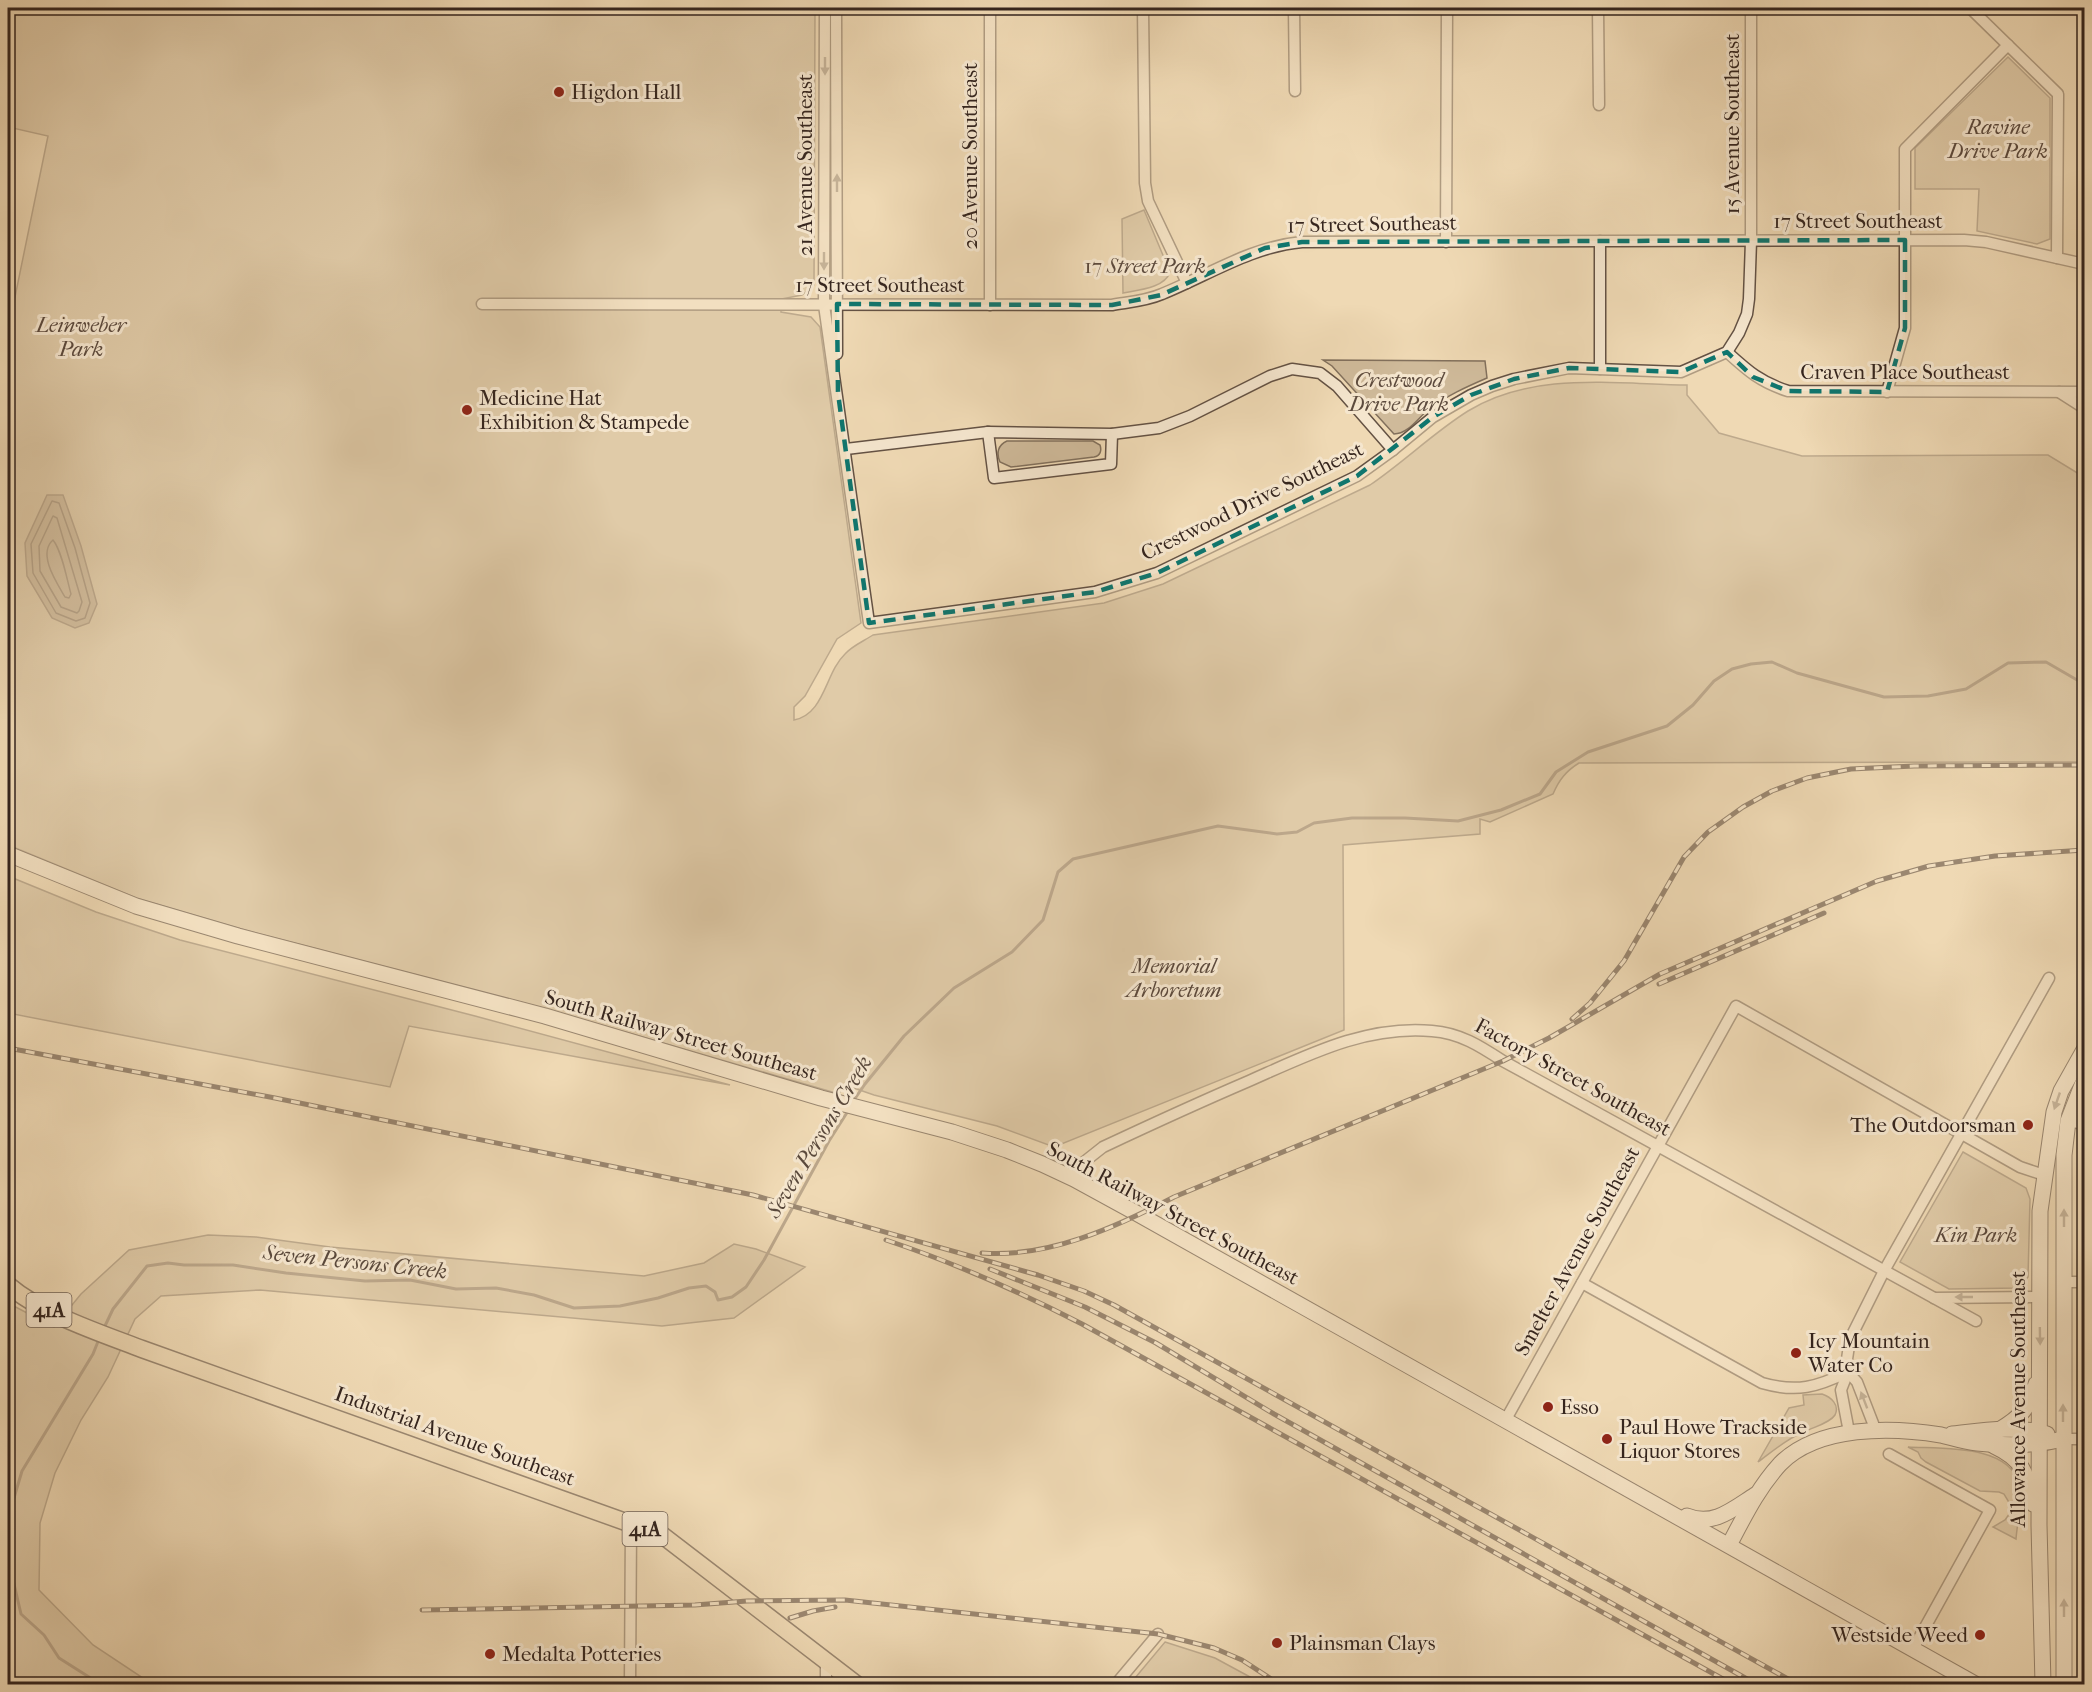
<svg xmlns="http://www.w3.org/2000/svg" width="2092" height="1692" viewBox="0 0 2092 1692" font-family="'IM FELL French Canon',serif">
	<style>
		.green { fill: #cfba9a; stroke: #82705c; stroke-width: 1.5 }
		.water { fill: #b09c81; stroke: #7f6c59; stroke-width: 1.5 }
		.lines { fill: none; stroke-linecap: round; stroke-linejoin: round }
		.shore { stroke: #726050; stroke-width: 1.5 }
		.stream { stroke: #7f6c59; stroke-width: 3 }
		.street-casing { stroke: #645244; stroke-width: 13 }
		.secondary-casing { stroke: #35251e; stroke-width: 17 }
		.primary-casing { stroke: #35251e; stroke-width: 19 }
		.street { stroke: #f5e6ce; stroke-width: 10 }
		.secondary { stroke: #f5e6ce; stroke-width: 15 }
		.primary { stroke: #efd9b4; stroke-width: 16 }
		.rail-casing { stroke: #35251e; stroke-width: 5 }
		.rail { stroke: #f5e6ce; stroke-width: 3; stroke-dasharray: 9; stroke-linecap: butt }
		.oneway { fill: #958676 }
		.marked { fill: none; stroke: #0f766e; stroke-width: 4.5; stroke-dasharray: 12 8; stroke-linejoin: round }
		.poi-dot { fill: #8f2418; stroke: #f5e6ce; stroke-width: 2 }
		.labels { text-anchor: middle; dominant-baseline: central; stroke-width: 6; stroke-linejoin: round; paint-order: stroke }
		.shield { fill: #f5e6ce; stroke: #6f5f53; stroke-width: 1.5 }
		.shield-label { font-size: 20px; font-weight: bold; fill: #35251e }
		.poi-label { font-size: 21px; fill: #35251e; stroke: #f5e6ce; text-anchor: start }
		.street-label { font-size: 21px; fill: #35251e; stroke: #f5e6ce }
		.park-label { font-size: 21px; font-style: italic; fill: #5c4a3d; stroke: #f5e6ce }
		.water-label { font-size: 22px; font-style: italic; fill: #5a493c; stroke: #f5e6ce }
	</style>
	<rect width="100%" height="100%" fill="#efd9b4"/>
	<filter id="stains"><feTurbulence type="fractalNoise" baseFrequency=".00333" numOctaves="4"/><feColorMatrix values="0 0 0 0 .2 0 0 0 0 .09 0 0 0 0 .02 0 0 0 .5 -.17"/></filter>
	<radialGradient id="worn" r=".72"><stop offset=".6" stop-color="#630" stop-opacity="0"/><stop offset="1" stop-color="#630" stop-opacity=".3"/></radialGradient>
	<g class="green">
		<path d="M 8,8 L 815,8 L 814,285 L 802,295 L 781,299 L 781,312 L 811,317 L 820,327 L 861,623 L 837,639 L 805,696 L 794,707 L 794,720 C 825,714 825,673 845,654 C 852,646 864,641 873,635 L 1104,603 L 1163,584 L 1370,485 C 1404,462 1433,433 1468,411 C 1533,371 1615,384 1687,385 L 1687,395 L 1719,433 L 1802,456 L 2048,455 L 2084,477 L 2084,762 L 1579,763 C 1566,771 1559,780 1553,794 L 1490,822 L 1480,819 L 1480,834 L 1343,845 L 1344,1030 L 1054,1147 L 997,1126 L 874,1095 L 845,1085 L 839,1094 L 543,1008 L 241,929 L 139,899 L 8,845 L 8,331 L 48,136 L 8,127 Z"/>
		<polygon points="2008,57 2050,98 2050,239 2037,244 1977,231 1979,189 1915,189 1915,148"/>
		<path d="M 1144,210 L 1170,272 C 1165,288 1138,290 1123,293 L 1122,219 Z"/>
		<path d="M 1323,360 L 1485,361 L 1487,378 C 1466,387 1446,396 1428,410 C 1418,418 1408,434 1394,434 L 1332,366 Z"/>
		<path d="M 1007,441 L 1093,441 L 1100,445 C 1102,451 1100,456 1094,457 L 1011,467 L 1000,462 C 996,453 998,445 1007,441 Z"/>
		<polygon points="8,876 96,912 180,940 475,1016 730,1085 409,1026 390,1087 8,1013"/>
		<polygon points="1963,1152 2026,1188 2030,1199 2028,1277 2018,1288 1949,1289 1900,1262"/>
		<polygon points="208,1235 256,1237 330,1247 644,1276 704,1263 734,1244 756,1249 805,1267 734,1318 662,1326 260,1290 161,1296 135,1319 108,1377 81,1420 55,1473 40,1523 39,1590 93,1645 152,1684 8,1684 8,1303 54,1327 81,1294 129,1250"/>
		<path d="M 1822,1394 C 1831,1397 1840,1405 1835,1415 C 1830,1423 1814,1427 1806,1431 C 1788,1438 1773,1451 1758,1462 L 1789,1408 L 1804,1405 L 1803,1395 Z"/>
		<path d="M 1908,1447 C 1941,1449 2009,1444 2019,1484 C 2023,1498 2017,1524 2016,1539 L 1993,1527 L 2005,1520 L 2010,1513 L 2010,1504 L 2004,1494 L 1999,1492 L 1980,1491 L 1926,1462 L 1921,1458 L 1918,1452 Z"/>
		<polygon points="1165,1642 1215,1658 1263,1684 1130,1684"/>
	</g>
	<polygon class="water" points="47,495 63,495 81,546 97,604 89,623 75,628 52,618 27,576 25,543"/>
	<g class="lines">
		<g class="shore">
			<polygon points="52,501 59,503 75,548 90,603 85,618 76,621 56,613 33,573 31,544"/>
			<polygon points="53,516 57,518 82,602 79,611 77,613 61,607 40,571 39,546"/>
			<path d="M 53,540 C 62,551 67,580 71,594 L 69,598 L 65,597 C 57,583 37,554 53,540 Z"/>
		</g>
		<g class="stream">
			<polyline points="854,1100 865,1084 904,1036 954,988 1012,952 1043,920 1058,872 1073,859 1218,826 1277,834 1297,832 1314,823 1352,818 1405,818 1458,821 1501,810 1540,794 1556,772 1588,752 1667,726 1693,705 1714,681 1732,669 1751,664 1772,662 1797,673 1884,697 1928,696 1966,689 2008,663 2046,662 2084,684"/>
			<polyline points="104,1328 113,1309 147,1266 168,1263 184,1265 233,1265 286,1273 365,1281 410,1280 456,1289 496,1288 534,1295 574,1308 620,1306 658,1298 689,1288 706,1286 715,1292 718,1300 732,1297 746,1287 764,1260 829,1141 848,1111"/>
			<polyline points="8,1518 22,1471 93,1354 99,1339"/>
			<polyline points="8,1558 21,1614 44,1635 59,1658 100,1684"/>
		</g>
		<defs>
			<g id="street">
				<polyline points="825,8 824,305 869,623 1095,592 1157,573 1357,476 1393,450 1433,417 1471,395 1492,386 1514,379 1569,368 1681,372 1727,352 1739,333 1747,314 1749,299 1751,241 1751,8"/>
				<polyline points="836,8 837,354"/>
				<polyline points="990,8 990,305"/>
				<polyline points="1143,8 1145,183 1148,201 1187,283"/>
				<polyline points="1294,8 1295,91"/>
				<polyline points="1598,8 1599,105"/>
				<polyline points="1970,8 2058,94 2057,258"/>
				<polyline points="1600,241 1600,369"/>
				<polyline points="1446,242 1447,8"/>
				<path d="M 482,304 L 1112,305 C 1129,302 1146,301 1162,294 C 1209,275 1250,247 1302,242 L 1964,240 L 1986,242 L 2084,264"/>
				<path d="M 1727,352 C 1748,371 1760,382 1788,391 L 2084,392"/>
				<polyline points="1887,392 1905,328 1905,149 2008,45"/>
				<polyline points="2059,392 2084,408"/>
				<polyline points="988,432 994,478 1111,464 1112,434"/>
				<polyline points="846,449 988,432 1112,434 1159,428 1190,416 1270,376 1292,369 1320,373 1337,386 1393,450"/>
				<polyline points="2068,1121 2084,1124"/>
				<path d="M 1074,1179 L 1084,1162 L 1103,1147 C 1152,1124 1200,1102 1249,1081 C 1308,1055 1366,1025 1432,1031 C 1460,1033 1480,1046 1503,1061 L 1976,1321"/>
				<polyline points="2064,1282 2084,1282"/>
				<path d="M 1582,1283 L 1762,1383 C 1797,1393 1817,1387 1848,1372"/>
				<polyline points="1934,1298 2039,1297"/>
				<polyline points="1848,1372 1857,1382 1876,1431"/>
				<polyline points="1505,1421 1736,1006 2020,1167 2044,1175"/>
				<polyline points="1849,1432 1841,1390 1848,1372 1847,1359 1850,1339 1884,1271 2049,978"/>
				<polyline points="2063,1439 2084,1439"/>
				<polyline points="1889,1454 1990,1510 1913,1649"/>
				<polyline points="630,1684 631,1524"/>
				<polyline points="826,1684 826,1661"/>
				<polyline points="1116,1684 1158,1634"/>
			</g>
			<g id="secondary">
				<polyline points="8,854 136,906 238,936 545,1016 821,1098 952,1132 1007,1150 1042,1164 1074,1179 1138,1214 1975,1684"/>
				<path d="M 1999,1430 C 2022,1416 2028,1409 2036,1384"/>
				<path d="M 1952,1434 C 1980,1431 2020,1425 2047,1434"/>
				<path d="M 1994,1446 C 2024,1460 2026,1473 2033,1504"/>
				<path d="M 1687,1516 C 1713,1527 1733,1509 1755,1495"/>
				<path d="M 1729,1545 C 1744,1517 1758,1488 1780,1464 C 1818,1425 1892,1427 1941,1435 C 1953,1438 1965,1442 1977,1443 C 2006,1446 2035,1446 2063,1439"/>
				<polyline points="2043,1684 2039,1525 2040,1211 2054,1112 2061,1091 2084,1050"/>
				<polyline points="2064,1684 2064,1155 2068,1121 2084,1080"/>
			</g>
			<path id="primary" d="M 8,1285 C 42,1314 100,1333 142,1349 L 662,1535 L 856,1684"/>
		</defs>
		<use href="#street" class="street-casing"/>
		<use href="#secondary" class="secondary-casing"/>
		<use href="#primary" class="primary-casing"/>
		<use href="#street" class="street"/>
		<use href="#secondary" class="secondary"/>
		<use href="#primary" class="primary"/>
		<defs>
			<g id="rail">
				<polyline points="1659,984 1824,913"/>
				<polyline points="1572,1019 1590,1003 1624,961 1684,857 1708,832 1743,807 1772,791 1807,778 1851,769 1914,766 2084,765"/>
				<polyline points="8,1048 275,1098 753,1195 1038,1275 1084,1291 1114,1305 1797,1684"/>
				<path d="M 886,1240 C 955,1263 1018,1291 1082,1324 L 1732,1684"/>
				<path d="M 982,1253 C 1049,1258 1116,1227 1174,1197 L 1503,1061 L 1549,1038 L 1660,974 L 1877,881 L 1929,866 L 1995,856 L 2084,850"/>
				<polyline points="990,1269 1085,1307 1156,1343 1274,1414 1756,1684"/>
				<polyline points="422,1610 695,1605 747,1601 845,1600 1158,1634 1214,1648 1242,1660 1279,1684"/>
				<polyline points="790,1618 813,1611 835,1607"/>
			</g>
		</defs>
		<use href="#rail" class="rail-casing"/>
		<use href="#rail" class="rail"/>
	</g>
	<defs><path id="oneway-solid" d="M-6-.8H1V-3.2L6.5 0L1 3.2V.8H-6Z" transform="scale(1.5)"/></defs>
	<g class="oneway">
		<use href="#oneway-solid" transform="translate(825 66) rotate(90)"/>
		<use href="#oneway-solid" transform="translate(837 183) rotate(-90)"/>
		<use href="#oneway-solid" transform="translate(824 261) rotate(90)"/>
		<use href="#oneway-solid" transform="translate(2057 1101) rotate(109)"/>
		<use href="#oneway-solid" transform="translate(2064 1218) rotate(-90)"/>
		<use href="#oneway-solid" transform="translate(1964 1297) rotate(180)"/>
		<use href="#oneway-solid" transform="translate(2040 1336) rotate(89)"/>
		<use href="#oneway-solid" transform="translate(1864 1400) rotate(-111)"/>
		<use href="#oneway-solid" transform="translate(2063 1413) rotate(-90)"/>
		<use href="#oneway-solid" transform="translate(2064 1608) rotate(-90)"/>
	</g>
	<path d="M0 0H2092V1692H0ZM 1905,240 L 1905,328 L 1887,392 L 1788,391 L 1753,377 L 1727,352 L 1681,372 L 1569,368 L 1514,379 L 1471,395 L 1433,417 L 1357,476 L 1157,573 L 1095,592 L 869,623 L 838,393 L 837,304 L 1112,305 L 1161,295 L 1265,248 L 1302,242 Z" fill="#efd9b4" fill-opacity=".55" fill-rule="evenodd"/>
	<path class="marked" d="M 1905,240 L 1905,328 L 1887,392 L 1788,391 L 1753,377 L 1727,352 L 1681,372 L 1569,368 L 1514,379 L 1471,395 L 1433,417 L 1357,476 L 1157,573 L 1095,592 L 869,623 L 838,393 L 837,304 L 1112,305 L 1161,295 L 1265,248 L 1302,242 Z"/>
	<g class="poi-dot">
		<circle cx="559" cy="92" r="6"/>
		<circle cx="467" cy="410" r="6"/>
		<circle cx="2028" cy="1125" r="6"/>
		<circle cx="1796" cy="1353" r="6"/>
		<circle cx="1548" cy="1407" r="6"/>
		<circle cx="1607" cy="1439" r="6"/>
		<circle cx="1980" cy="1635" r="6"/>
		<circle cx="1277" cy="1643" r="6"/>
		<circle cx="490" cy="1654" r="6"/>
	</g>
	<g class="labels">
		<g class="shield">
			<rect x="26.5" y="1293" width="45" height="34" rx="4.5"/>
			<rect x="622.5" y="1512" width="45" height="34" rx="4.5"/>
		</g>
		<g class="shield-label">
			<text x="49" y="1310">41A</text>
			<text x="645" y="1529">41A</text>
		</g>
		<g class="poi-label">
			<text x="571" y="92">Higdon Hall</text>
			<text x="479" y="398">Medicine Hat<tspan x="479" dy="24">Exhibition &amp; Stampede</tspan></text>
			<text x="2016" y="1125" text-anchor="end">The Outdoorsman</text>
			<text x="1808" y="1341">Icy Mountain<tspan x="1808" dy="24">Water Co</tspan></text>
			<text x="1560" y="1407">Esso</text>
			<text x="1619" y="1427">Paul Howe Trackside<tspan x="1619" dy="24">Liquor Stores</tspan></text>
			<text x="1968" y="1635" text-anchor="end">Westside Weed</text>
			<text x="1289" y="1643">Plainsman Clays</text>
			<text x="502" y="1654">Medalta Potteries</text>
		</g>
		<g class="street-label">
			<text transform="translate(1732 124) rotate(-90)">15 Avenue Southeast</text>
			<text transform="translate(970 156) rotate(-90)">20 Avenue Southeast</text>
			<text transform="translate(805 165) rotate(-90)">21 Avenue Southeast</text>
			<text x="1858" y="221">17 Street Southeast</text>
			<text transform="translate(1372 224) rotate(-1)">17 Street Southeast</text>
			<text x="880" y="285">17 Street Southeast</text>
			<text x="1905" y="372">Craven Place Southeast</text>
			<text transform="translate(1252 501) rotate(-26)">Crestwood Drive Southeast</text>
			<text transform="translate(681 1035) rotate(16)">South Railway Street Southeast</text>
			<text transform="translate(1573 1077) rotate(29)">Factory Street Southeast</text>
			<text transform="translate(1173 1213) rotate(28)">South Railway Street Southeast</text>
			<text transform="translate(1577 1251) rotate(-61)">Smelter Avenue Southeast</text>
			<text transform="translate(2018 1399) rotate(-90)">Allowance Avenue Southeast</text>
			<text transform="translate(455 1436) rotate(20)">Industrial Avenue Southeast</text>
		</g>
		<g class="park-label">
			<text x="1998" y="127">Ravine<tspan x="1998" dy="24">Drive Park</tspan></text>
			<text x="1145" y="266">17 Street Park</text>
			<text x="81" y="325">Leinweber<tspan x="81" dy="24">Park</tspan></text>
			<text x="1399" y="380">Crestwood<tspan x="1399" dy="24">Drive Park</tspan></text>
			<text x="1174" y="966">Memorial<tspan x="1174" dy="24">Arboretum</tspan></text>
			<text x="1976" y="1235">Kin Park</text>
		</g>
		<g class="water-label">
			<text transform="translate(819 1137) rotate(-59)">Seven Persons Creek</text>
			<text transform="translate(355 1262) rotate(6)">Seven Persons Creek</text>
		</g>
	</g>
	<rect width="2092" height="1692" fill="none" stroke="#efd9b4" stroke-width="30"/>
	<rect x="9" y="9" width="2074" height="1674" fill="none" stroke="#35251e" stroke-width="3"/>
	<rect x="15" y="15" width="2062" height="1662" fill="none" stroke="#35251e" stroke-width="1.5"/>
	<rect width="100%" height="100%" filter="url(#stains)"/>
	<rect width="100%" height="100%" fill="url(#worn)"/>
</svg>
